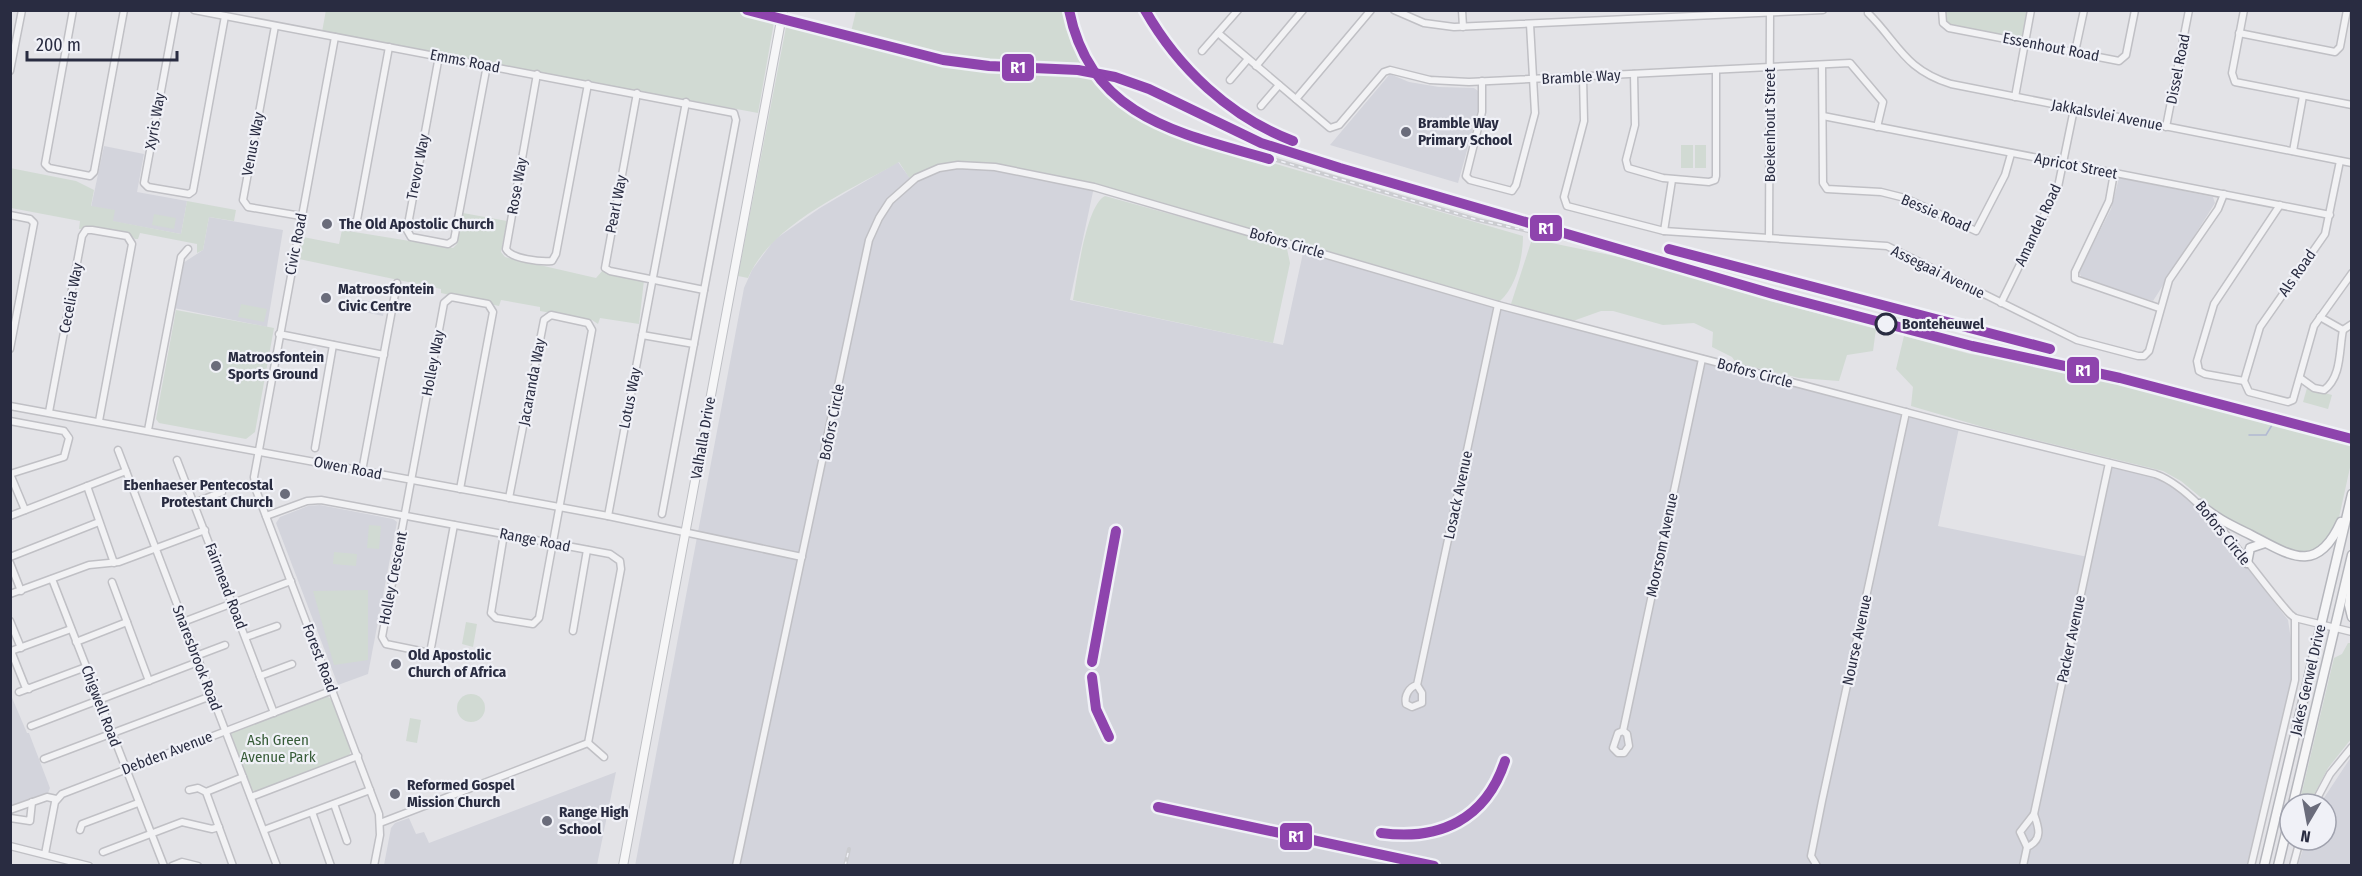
<svg xmlns="http://www.w3.org/2000/svg" width="2362" height="876" viewBox="0 0 2362 876" font-family="'Fira Sans Condensed',sans-serif">
	<style>
		.built { fill: #d3d4dc }
		.green { fill: #d1dad3 }
		.lines { fill: none; stroke-linecap: round; stroke-linejoin: round }
		.stream { stroke: #b1b9d2; stroke-width: 1.5 }
		.minor-casing { stroke: #c0c0c5; stroke-width: 9 }
		.major-casing { stroke: #bfc0c5; stroke-width: 10 }
		.highway-casing { stroke: #b5b6bc; stroke-width: 11 }
		.minor { stroke: #f2f2f4; stroke-width: 6 }
		.major { stroke: #f6f6f7; stroke-width: 8 }
		.highway { stroke: #f6f6f7; stroke-width: 8 }
		.rail-casing { stroke: #cbccd0; stroke-width: 4 }
		.rail { stroke: #f0f1f7; stroke-width: 1.5; stroke-dasharray: 4.5; stroke-linecap: butt }
		.rail-1-casing { stroke: #f0f1f7; stroke-width: 15 }
		.rail-1 { stroke: #8e44ad; stroke-width: 10 }
		.poi-dot { fill: #6a6c7b; stroke: #f0f1f7; stroke-width: 2 }
		.stop-dot { fill: #f0f1f7; stroke: #292c41; stroke-width: 3 }
		.labels { text-anchor: middle; dominant-baseline: central; stroke-width: 4.5; stroke-linejoin: round; paint-order: stroke }
		.street-label { font-size: 15px; fill: #292c41; stroke: #f0f1f7 }
		.poi-label { font-size: 15px; font-weight: bold; fill: #292c41; stroke: #f0f1f7; text-anchor: start }
		.stop-label { font-size: 15px; font-weight: bold; fill: #292c41; stroke: #f0f1f7; text-anchor: start }
		.park-label { font-size: 15px; fill: #375c38; stroke: #f0f1f7 }
		.line-badge { stroke: #f0f1f7; stroke-width: 2 }
		.badge-label { font-size: 16px; text-anchor: middle; font-weight: bold; fill: #fff }
	</style>
	<rect width="100%" height="100%" fill="#e3e3e7"/>
	<g class="built">
		<polygon points="1390,74 1409,82 1439,87 1474,88 1478,91 1479,107 1458,183 1330,145"/>
		<polygon points="104,146 144,154 137,192 187,201 181,234 89,217"/>
		<polygon points="898,162 912,181 924,174 966,164 1094,187 1070,300 1283,345 1303,253 1714,366 1959,428 1938,526 2088,557 2108,466 2156,477 2176,487 2197,502 2288,620 2294,659 2294,675 2248,865 635,866 744,288 752,270 774,240 820,208"/>
		<polygon points="2119,178 2213,197 2215,203 2153,301 2082,278 2079,272 2111,209"/>
		<polygon points="209,217 283,230 267,327 174,308 183,263 203,250"/>
		<polygon points="357,299 385,304 383,316 355,310"/>
		<polygon points="320,505 393,519 397,522 368,674 338,685 276,523 280,517 308,506"/>
		<polygon points="10,693 27,733 29,733 50,788 48,793 11,807"/>
		<polygon points="2351,757 2351,865 2298,865 2306,840 2326,840 2326,804 2320,804"/>
		<polygon points="616,772 597,865 384,865 391,828 395,823 409,818 416,834 424,832 429,843"/>
	</g>
	<g class="green">
		<polygon points="326,10 775,10 776,11 758,113 322,32"/>
		<polygon points="2027,10 2024,35 2019,39 1948,25 1945,11"/>
		<polygon points="856,11 1065,11 1082,65 965,57 924,51 851,32"/>
		<path d="M 787,22 L 917,57 L 959,65 L 1091,74 C 1121,108 1136,116 1177,135 L 1523,236 C 1523,258 1516,287 1500,301 L 1086,182 L 966,161 L 931,168 L 910,179 L 899,162 C 849,191 772,223 748,278 L 738,276 Z"/>
		<rect x="1681" y="145" width="12" height="23"/>
		<rect x="1695" y="145" width="11" height="23"/>
		<path d="M 10,168 L 76,181 L 94,190 L 91,206 L 115,210 L 113,221 L 181,234 L 187,201 L 236,210 L 234,221 L 209,217 L 203,250 L 197,253 L 197,244 L 140,233 L 138,239 L 135,239 C 125,227 92,228 79,229 L 80,221 L 11,208 Z"/>
		<path d="M 1105,196 L 1278,244 L 1287,249 L 1290,263 L 1273,343 L 1073,300 C 1077,279 1086,205 1105,196 Z"/>
		<polygon points="463,213 507,221 501,252 505,257 596,278 603,270 644,280 639,324 600,318 598,324 592,320 540,311 540,307 501,300 499,306 441,293 441,289 299,259 303,237 339,244 342,230 453,248 457,244"/>
		<polygon points="154,214 176,218 174,229 152,225"/>
		<polygon points="1532,239 1678,269 1771,296 1770,301 1876,329 1873,351 1847,355 1839,381 1799,378 1736,363 1732,357 1712,347 1713,332 1694,323 1663,325 1613,311 1601,311 1573,321 1511,304"/>
		<polygon points="241,304 267,309 264,322 238,317"/>
		<polygon points="176,310 274,328 255,432 246,439 159,423 156,419"/>
		<polygon points="1904,336 1970,354 2067,371 2351,445 2351,463 2338,522 2320,549 2296,555 2223,516 2181,481 2163,471 1983,427 1911,406 1913,387 1896,369"/>
		<polygon points="2307,388 2332,395 2328,409 2303,402"/>
		<polygon points="369,525 381,526 379,549 367,548"/>
		<polygon points="334,552 357,554 356,566 333,564"/>
		<polygon points="368,590 368,660 334,665 313,591"/>
		<polygon points="466,622 477,624 473,647 462,644"/>
		<polygon points="2348,643 2351,643 2351,739 2328,768 2309,804 2299,804 2334,658 2342,654"/>
		<circle cx="471" cy="708" r="14"/>
		<polygon points="327,696 331,699 351,750 349,756 256,792 250,789 231,733"/>
		<polygon points="410,718 421,720 417,743 406,741"/>
	</g>
	<g class="lines">
		<polyline class="stream" points="2249,435 2266,435 2272,425"/>
		<defs>
			<g id="minor">
				<polyline points="73,10 45,164 49,168 90,176 94,172 124,10"/>
				<polyline points="176,10 144,183 148,187 189,194 193,191 225,16"/>
				<polyline points="194,10 734,113 736,120 662,514"/>
				<polyline points="1394,10 1424,23 1454,27 1823,10"/>
				<polyline points="1462,10 1463,27"/>
				<polyline points="1942,10 1943,23 1949,28 2119,61 2126,55 2135,10"/>
				<polyline points="2244,10 2232,73 2235,82 2352,105"/>
				<path d="M 1868,13 C 1899,44 1904,69 1951,84 L 2352,163"/>
				<polyline points="275,26 243,200 248,207 301,216"/>
				<polyline points="1218,33 1330,128 1339,125 1384,72 1390,70 1430,80 1469,82 1850,63 1883,102 1877,127"/>
				<polyline points="2239,33 2335,52 2340,47 2347,10"/>
				<polyline points="335,37 254,477 256,490 379,814 380,835 374,866"/>
				<polyline points="1202,51 1238,10"/>
				<polyline points="2075,52 2084,10"/>
				<polyline points="439,56 407,230 411,237 448,244 454,240 487,65"/>
				<polyline points="1256,66 1303,10"/>
				<polyline points="1822,66 1823,183 1827,189 1881,192 1905,198 1976,231 2005,175 2011,154"/>
				<polyline points="10,71 22,10"/>
				<path d="M 537,74 L 506,249 C 511,259 541,262 552,261 L 556,254 L 588,84"/>
				<polyline points="1634,74 1635,125 1626,160 1628,168 1663,178 1709,182 1715,180 1716,176 1716,70"/>
				<polyline points="1583,77 1584,121 1564,197 1567,206 1664,231 1887,246 2077,340 2138,356 2144,356 2149,351 2169,280 2218,209 2224,194"/>
				<polyline points="1230,80 1248,59"/>
				<polyline points="1482,81 1482,112 1466,176 1470,180 1512,191 1516,185 1535,113 1530,24"/>
				<polyline points="637,93 605,268 610,271 704,290"/>
				<polyline points="2015,97 2031,10"/>
				<polyline points="1296,99 1371,10"/>
				<polyline points="1261,106 1279,85"/>
				<polyline points="1823,116 2330,215"/>
				<polyline points="2166,127 2189,10"/>
				<polyline points="2293,151 2303,96"/>
				<polyline points="2340,161 2325,234 2260,327 2244,381 2249,392 2288,402 2293,400 2314,326 2352,273"/>
				<polyline points="2114,173 2109,201 2075,272 2075,279 2159,308"/>
				<polyline points="10,215 30,219 34,223 10,349"/>
				<polyline points="351,227 357,220 389,47"/>
				<polyline points="1664,231 1672,180"/>
				<polyline points="1769,238 1770,13"/>
				<polyline points="2001,303 2058,187 2074,109"/>
				<polyline points="2343,330 2352,324"/>
				<polyline points="279,334 384,355"/>
				<polyline points="642,335 694,344"/>
				<path d="M 2300,378 L 2314,388 L 2324,390 C 2342,377 2339,349 2343,330 L 2320,317"/>
				<polyline points="2244,381 2205,374 2199,371 2197,361 2214,304 2280,205"/>
				<polyline points="10,406 608,516 802,557"/>
				<polyline points="49,412 82,236 86,230 92,230 127,236 132,244 99,421"/>
				<polyline points="10,421 64,431 69,438 64,457 10,474"/>
				<polyline points="148,430 181,257 188,249"/>
				<polyline points="315,448 333,345"/>
				<polyline points="118,450 277,866"/>
				<polyline points="177,460 274,713"/>
				<polyline points="362,471 397,283"/>
				<polyline points="10,474 25,510"/>
				<polyline points="87,486 114,563"/>
				<polyline points="194,503 222,492"/>
				<polyline points="10,516 126,471"/>
				<polyline points="266,516 307,501 321,500 610,554 620,561 621,569 588,743 380,823"/>
				<polyline points="608,516 686,102"/>
				<polyline points="454,525 430,653 386,644 382,637 444,303 451,297 488,304 493,312 460,489"/>
				<polyline points="504,534 491,613 496,618 533,624 539,618 592,330 588,323 551,315 544,320 509,498"/>
				<polyline points="10,557 99,522"/>
				<polyline points="10,563 21,591"/>
				<polyline points="52,579 164,866"/>
				<polyline points="112,582 149,681"/>
				<polyline points="10,594 89,565 119,562 205,530"/>
				<polyline points="10,621 21,648"/>
				<polyline points="183,622 291,581"/>
				<polyline points="573,631 587,550"/>
				<polyline points="246,637 277,626"/>
				<polyline points="76,642 127,622"/>
				<polyline points="196,656 225,645"/>
				<polyline points="260,676 292,664"/>
				<polyline points="1417,685 1498,305"/>
				<path d="M 1417,685 L 1422,693 L 1422,703 L 1412,707 L 1406,704 C 1404,696 1409,687 1417,685 Z"/>
				<polyline points="29,689 25,686 11,651 71,629"/>
				<polyline points="19,692 86,667"/>
				<polyline points="31,726 198,662"/>
				<polyline points="1623,731 1702,359"/>
				<polygon points="1623,731 1627,734 1629,746 1624,753 1618,753 1613,748 1618,733"/>
				<polyline points="588,743 604,757"/>
				<polyline points="44,759 211,696"/>
				<polyline points="189,790 198,788 206,792 233,866"/>
				<polyline points="206,792 243,777"/>
				<polyline points="251,797 358,756"/>
				<polyline points="334,804 347,841"/>
				<polyline points="2314,804 2330,774 2352,747"/>
				<polyline points="10,810 47,797 56,799"/>
				<polyline points="312,812 331,866"/>
				<polyline points="10,818 30,821 32,802"/>
				<polyline points="80,830 82,824 138,803"/>
				<polyline points="264,830 370,790"/>
				<polyline points="10,846 89,866"/>
				<polyline points="2027,847 2020,832 2034,814"/>
				<polyline points="103,852 182,822 212,829 219,827"/>
				<polyline points="45,854 55,802 62,794 333,690"/>
				<polyline points="172,866 182,862 198,866"/>
				<path d="M 736,866 L 869,240 L 879,218 L 890,201 L 916,178 L 939,168 L 958,165 L 995,167 L 1094,187 L 1498,305 L 1959,426 L 2155,474 C 2202,490 2255,576 2290,614 L 2295,618 L 2352,632"/>
				<polyline points="1817,866 1811,856 1822,801 1906,412"/>
				<path d="M 2023,866 L 2027,847 C 2043,840 2039,828 2034,814 L 2109,463"/>
				<polyline points="2251,866 2295,680 2295,618"/>
				<polyline points="2293,866 2300,840"/>
			</g>
			<polyline id="major" points="623,866 783,10"/>
			<g id="highway">
				<path d="M 2200,504 C 2215,518 2233,526 2251,535 C 2291,556 2317,575 2341,522"/>
				<polyline points="2247,563 2250,548 2265,543"/>
				<polyline points="2352,582 2349,605 2352,617"/>
				<polyline points="2293,804 2352,555"/>
				<polyline points="2264,866 2352,494"/>
				<polyline points="2278,866 2290,816"/>
			</g>
		</defs>
		<use href="#minor" class="minor-casing"/>
		<use href="#major" class="major-casing"/>
		<use href="#highway" class="highway-casing"/>
		<use href="#minor" class="minor"/>
		<use href="#major" class="major"/>
		<use href="#highway" class="highway"/>
		<defs>
			<g id="rail">
				<path d="M 1069,10 C 1080,65 1114,105 1165,127 L 1478,220 L 1646,257"/>
				<polyline points="1092,662 1116,531"/>
				<polyline points="1092,677 1096,709 1109,737"/>
				<polyline points="1158,807 1434,866"/>
				<path d="M 1381,833 C 1440,841 1486,819 1505,761"/>
				<polyline points="845,866 849,849"/>
			</g>
		</defs>
		<use href="#rail" class="rail-casing"/>
		<use href="#rail" class="rail"/>
		<defs>
			<g id="rail-1">
				<polyline points="747,10 943,60 989,66 1078,70 1115,77 1149,89 1261,143 1340,168 1773,294 1972,346 2120,378 2352,439"/>
				<path d="M 1069,10 C 1091,118 1179,133 1269,159"/>
				<path d="M 1145,10 C 1178,68 1230,117 1293,141"/>
				<polyline points="1669,249 2050,349"/>
				<polyline points="1092,662 1116,531"/>
				<polyline points="1092,677 1096,709 1109,737"/>
				<polyline points="1158,807 1434,866"/>
				<path d="M 1381,833 C 1440,841 1486,819 1505,761"/>
			</g>
		</defs>
		<use href="#rail-1" class="rail-1-casing"/>
		<use href="#rail-1" class="rail-1"/>
	</g>
	<g class="poi-dot">
		<circle cx="1406" cy="132" r="6"/>
		<circle cx="327" cy="224" r="6"/>
		<circle cx="326" cy="298" r="6"/>
		<circle cx="216" cy="366" r="6"/>
		<circle cx="285" cy="494" r="6"/>
		<circle cx="396" cy="664" r="6"/>
		<circle cx="395" cy="794" r="6"/>
		<circle cx="547" cy="821" r="6"/>
	</g>
	<circle class="stop-dot" cx="1886" cy="324" r="10"/>
	<g class="labels">
		<g class="street-label">
			<text transform="translate(2051 47) rotate(11)">Essenhout Road</text>
			<text transform="translate(465 61) rotate(11)">Emms Road</text>
			<text transform="translate(2178 69) rotate(-79)">Dissel Road</text>
			<text transform="translate(1581 77) rotate(-3)">Bramble Way</text>
			<text transform="translate(2107 115) rotate(11)">Jakkalsvlei Avenue</text>
			<text transform="translate(155 121) rotate(-80)">Xyris Way</text>
			<text transform="translate(1770 125) rotate(-90)">Boekenhout Street</text>
			<text transform="translate(253 144) rotate(-79)">Venus Way</text>
			<text transform="translate(2076 166) rotate(11)">Apricot Street</text>
			<text transform="translate(418 167) rotate(-79)">Trevor Way</text>
			<text transform="translate(517 186) rotate(-80)">Rose Way</text>
			<text transform="translate(616 204) rotate(-79)">Pearl Way</text>
			<text transform="translate(1936 213) rotate(23)">Bessie Road</text>
			<text transform="translate(2038 225) rotate(-65)">Amandel Road</text>
			<text transform="translate(1287 243) rotate(16)">Bofors Circle</text>
			<text transform="translate(296 244) rotate(-79)">Civic Road</text>
			<text transform="translate(1938 272) rotate(26)">Assegaai Avenue</text>
			<text transform="translate(2297 273) rotate(-55)">Als Road</text>
			<text transform="translate(71 298) rotate(-79)">Cecelia Way</text>
			<text transform="translate(433 363) rotate(-79)">Holley Way</text>
			<text transform="translate(1755 373) rotate(15)">Bofors Circle</text>
			<text transform="translate(532 382) rotate(-79)">Jacaranda Way</text>
			<text transform="translate(630 398) rotate(-79)">Lotus Way</text>
			<text transform="translate(832 422) rotate(-79)">Bofors Circle</text>
			<text transform="translate(703 438) rotate(-80)">Valhalla Drive</text>
			<text transform="translate(348 468) rotate(11)">Owen Road</text>
			<text transform="translate(1458 495) rotate(-78)">Losack Avenue</text>
			<text transform="translate(2223 533) rotate(51)">Bofors Circle</text>
			<text transform="translate(535 540) rotate(11)">Range Road</text>
			<text transform="translate(1662 545) rotate(-78)">Moorsom Avenue</text>
			<text transform="translate(393 578) rotate(-79)">Holley Crescent</text>
			<text transform="translate(226 586) rotate(69)">Fairmead Road</text>
			<text transform="translate(2071 639) rotate(-78)">Packer Avenue</text>
			<text transform="translate(1857 640) rotate(-78)">Nourse Avenue</text>
			<text transform="translate(197 658) rotate(69)">Snaresbrook Road</text>
			<text transform="translate(320 658) rotate(69)">Forest Road</text>
			<text transform="translate(2308 680) rotate(-77)">Jakes Gerwel Drive</text>
			<text transform="translate(101 706) rotate(69)">Chigwell Road</text>
			<text transform="translate(167 753) rotate(-21)">Debden Avenue</text>
		</g>
		<g class="poi-label">
			<text x="1418" y="123">Bramble Way<tspan x="1418" dy="17">Primary School</tspan></text>
			<text x="339" y="224">The Old Apostolic Church</text>
			<text x="338" y="289">Matroosfontein<tspan x="338" dy="17">Civic Centre</tspan></text>
			<text x="228" y="357">Matroosfontein<tspan x="228" dy="17">Sports Ground</tspan></text>
			<text x="273" y="485" text-anchor="end">Ebenhaeser Pentecostal<tspan x="273" dy="17">Protestant Church</tspan></text>
			<text x="408" y="655">Old Apostolic<tspan x="408" dy="17">Church of Africa</tspan></text>
			<text x="407" y="785">Reformed Gospel<tspan x="407" dy="17">Mission Church</tspan></text>
			<text x="559" y="812">Range High<tspan x="559" dy="17">School</tspan></text>
		</g>
		<g class="stop-label">
			<text x="1902" y="324">Bonteheuwel</text>
		</g>
		<g class="park-label">
			<text x="278" y="740">Ash Green<tspan x="278" dy="17">Avenue Park</tspan></text>
		</g>
	</g>
	<g class="line-badge">
		<rect x="1001" y="53" width="34" height="29" rx="6" fill="#8e44ad"/>
		<rect x="1529" y="214" width="34" height="28" rx="6" fill="#8e44ad"/>
		<rect x="2066" y="356" width="34" height="28" rx="6" fill="#8e44ad"/>
		<rect x="1279" y="822" width="34" height="29" rx="6" fill="#8e44ad"/>
	</g>
	<g class="badge-label">
		<text x="1018" y="73">R1</text>
		<text x="1546" y="234">R1</text>
		<text x="2083" y="376">R1</text>
		<text x="1296" y="842">R1</text>
	</g>
	<rect width="2362" height="876" fill="none" stroke="#292c41" stroke-width="24"/>
	<g transform="translate(2308 822) rotate(190)"><circle r="28" fill="#f0f1f7" stroke="#a0a2ae" stroke-width="1.5"/>
	<path d="M0-4.5L10 22L0 15L-10 22Z" fill="#6a6c7b"/>
	<text y="-9" font-size="16" font-weight="bold" text-anchor="middle" fill="#292c41">N</text>
	</g>
	<path d="M27 51v9h150v-9" fill="none" stroke="#292c41" stroke-width="3"/>
	<text x="36" y="51" font-size="18" fill="#292c41" stroke="#f0f1f7" stroke-width="4.5" paint-order="stroke">200 m</text>
</svg>
